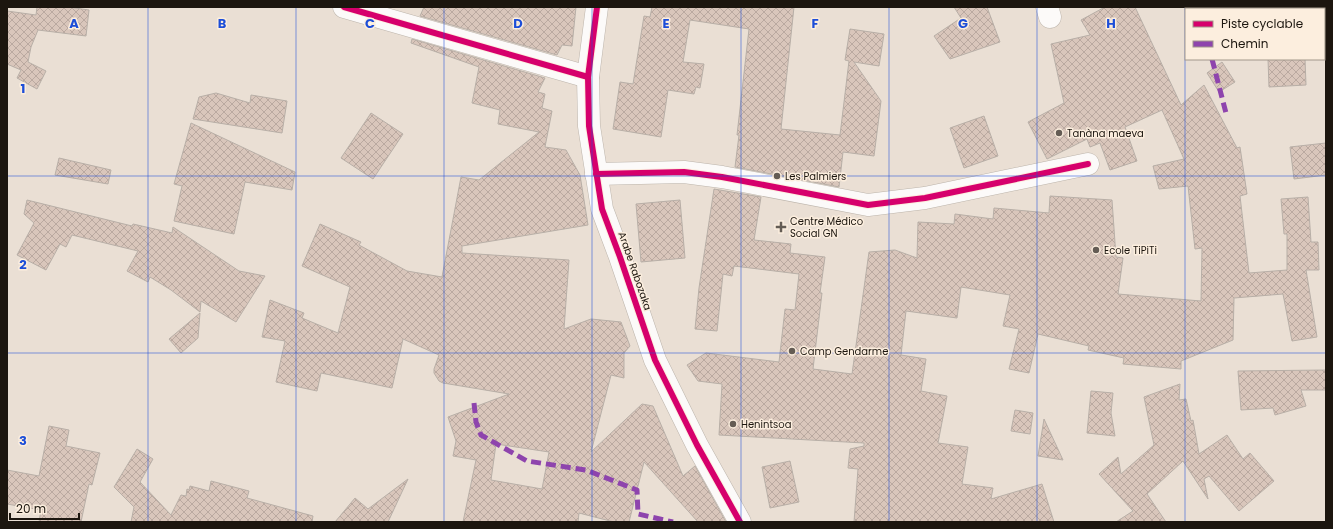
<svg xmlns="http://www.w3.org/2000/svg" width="1333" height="529" viewBox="0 0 1333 529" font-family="Poppins,sans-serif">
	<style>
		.building { fill: url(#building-cross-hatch); stroke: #b8afa7; fill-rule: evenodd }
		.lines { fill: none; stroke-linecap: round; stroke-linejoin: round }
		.minor-casing { stroke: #bcb4ab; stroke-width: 23 }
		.minor { stroke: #fcfaf9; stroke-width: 22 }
		.quiet { stroke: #8e44ad; stroke-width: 5; stroke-dasharray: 10 5; stroke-linecap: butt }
		.cycleway-casing { stroke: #fceede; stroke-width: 8 }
		.cycleway { stroke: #d6006c; stroke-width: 6 }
		.grid { fill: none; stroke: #1d4ed8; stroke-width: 1; stroke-opacity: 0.55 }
		.poi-dot { fill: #645c54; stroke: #fceede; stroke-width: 1.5 }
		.labels { text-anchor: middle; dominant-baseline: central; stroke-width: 3; stroke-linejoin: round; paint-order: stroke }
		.poi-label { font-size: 10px; fill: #1c160f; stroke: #fceede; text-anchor: start }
		.street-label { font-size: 10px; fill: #1c160f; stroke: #fceede }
		.grid-label { font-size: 13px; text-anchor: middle; font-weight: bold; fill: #1d4ed8; stroke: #fceede; stroke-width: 3; stroke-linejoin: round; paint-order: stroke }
	</style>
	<defs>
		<pattern id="building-cross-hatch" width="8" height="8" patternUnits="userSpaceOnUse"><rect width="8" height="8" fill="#d9c6bb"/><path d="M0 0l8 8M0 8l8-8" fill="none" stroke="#baa9a0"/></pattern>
	</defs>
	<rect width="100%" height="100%" fill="#eadfd4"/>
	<g class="building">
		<polygon points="37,7 68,7 89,10 86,36 38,30 31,47 28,62 46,71 37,89 17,78 21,70 7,64 7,11 36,15"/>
		<polygon points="424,7 576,7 572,46 562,45 557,55 420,16"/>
		<polygon points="652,7 794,7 781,129 840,135 849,61 845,60 850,29 884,34 879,66 854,62 881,101 874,156 843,152 839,187 735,167 739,135 737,135 749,29 690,20 683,62 704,64 700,88 696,87 694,94 668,90 661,137 613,129 620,82 633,84 644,16 650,17"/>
		<polygon points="954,7 987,7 1000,42 950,59 934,36 961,18"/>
		<polygon points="1105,7 1135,7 1181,105 1204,85 1237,148 1240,147 1247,194 1240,196 1249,273 1287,270 1287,234 1284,234 1281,199 1308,197 1311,242 1318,242 1319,270 1306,270 1317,337 1292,341 1283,294 1234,298 1233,340 1181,361 1181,369 1123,364 1124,358 1088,350 1089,346 1038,334 1029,373 1009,369 1019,329 1003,326 1010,295 961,287 957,318 906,311 901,355 926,359 921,391 947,396 938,443 968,447 962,484 993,488 991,499 1042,484 1054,522 854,522 858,469 848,468 850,449 864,446 864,443 719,435 722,384 698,381 687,365 706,353 779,362 785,309 795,310 799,274 734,266 732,276 723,274 717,331 695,329 699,288 714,189 761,197 754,240 791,244 790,253 825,257 820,293 822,293 813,369 852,374 869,252 895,250 917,258 918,222 954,224 955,214 993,219 994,208 1049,213 1050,196 1112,200 1116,257 1123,258 1118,294 1201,301 1202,248 1195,249 1188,186 1159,189 1153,166 1184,159 1162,110 1125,127 1137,161 1110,170 1100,143 1090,147 1087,139 1047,159 1028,122 1064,103 1051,44 1090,35 1081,20"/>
		<path d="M 412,39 L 545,78 L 538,92 L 545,94 L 542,108 L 552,111 L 545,147 L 566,150 L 580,175 L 588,225 L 462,246 L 462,253 L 569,260 L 564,329 L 591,319 L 621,322 L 630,346 L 624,353 L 624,378 L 611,375 L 591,452 L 642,404 L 653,406 L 683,476 L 695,466 L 726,522 L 698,522 L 644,462 L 629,522 L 614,522 L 579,513 L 578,522 L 463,522 L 476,460 L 453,456 L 456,441 L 448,417 L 509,394 L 443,383 L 439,381 L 434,373 L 434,369 L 439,355 L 403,339 L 392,388 L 321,373 L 317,391 L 276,382 L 285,341 L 262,337 L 270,300 L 304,313 L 302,318 L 338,333 L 350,287 L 302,266 L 320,224 L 361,242 L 359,245 L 407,271 L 442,277 L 461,177 L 479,180 L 539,132 L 498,124 L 500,110 L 472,103 L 479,67 L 411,43 ZM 496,444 L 549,452 L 542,489 L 491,480 Z"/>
		<polygon points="1268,59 1305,59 1306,85 1269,87"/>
		<polygon points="1222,62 1235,82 1219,92 1207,73"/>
		<polygon points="216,93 250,103 251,95 287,101 282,133 193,119 199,97"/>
		<polygon points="371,113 403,134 373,179 341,158"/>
		<polygon points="984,116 998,156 964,168 950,128"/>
		<polygon points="191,123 295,172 292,190 245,182 234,234 174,221 182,186 174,184"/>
		<polygon points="1326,143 1326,175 1294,179 1290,147"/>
		<polygon points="59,158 111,170 108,184 55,175"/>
		<polygon points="27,200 132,226 133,224 172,233 173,227 239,271 265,276 236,322 201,301 200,312 171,290 150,277 148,282 127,271 138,251 72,235 66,247 60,244 46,270 17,255 34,223 24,214"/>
		<polygon points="680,200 685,258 641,262 636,204"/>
		<polygon points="200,313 198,338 181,353 169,339"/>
		<polygon points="1326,370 1326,390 1301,390 1306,406 1275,415 1273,408 1241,410 1238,371"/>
		<polygon points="1180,384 1179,400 1186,399 1191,421 1193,420 1199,454 1227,435 1243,459 1250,453 1274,481 1239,511 1209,476 1204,479 1208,499 1183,461 1147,494 1166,522 1116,522 1133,511 1099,474 1118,457 1121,474 1154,445 1144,397"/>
		<polygon points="1091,391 1113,393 1111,413 1115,436 1087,433"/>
		<polygon points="1015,410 1033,413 1030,434 1011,431"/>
		<polygon points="1044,419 1063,460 1038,456"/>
		<polygon points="49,426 69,430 66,446 100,453 92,485 89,484 81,522 39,522 41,510 7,504 7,470 39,476"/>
		<polygon points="137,449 153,459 140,482 171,515 181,495 186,496 187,489 189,490 190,486 209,491 211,481 249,491 247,498 313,516 312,522 131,522 134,507 114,487"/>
		<polygon points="790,461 799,502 770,508 762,467"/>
		<polygon points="408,479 388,522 335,522 355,498 368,509"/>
	</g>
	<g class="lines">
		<defs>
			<g id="minor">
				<polyline points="344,7 588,77"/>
				<polyline points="597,7 588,77 589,126 602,209 620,257 655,360 697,445 740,522"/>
				<polyline points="1047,7 1050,17"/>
				<polyline points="596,174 684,172 722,177 868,205 925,198 1088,164"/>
			</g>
		</defs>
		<use href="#minor" class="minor-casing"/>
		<use href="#minor" class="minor"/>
		<g class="quiet">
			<polyline points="1198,7 1199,9"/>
			<polyline points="1212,59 1227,117"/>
			<polyline points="474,403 476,422 481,435 527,461 586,470 637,490 638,514 673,522"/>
		</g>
		<defs>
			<g id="cycleway">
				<polyline points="344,7 588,77"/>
				<polyline points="597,7 588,77 589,126 602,209 620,257 655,360 697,445 740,522"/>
				<polyline points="596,174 684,172 722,177 868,205 925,198 1088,164"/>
			</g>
		</defs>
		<use href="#cycleway" class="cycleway-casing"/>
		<use href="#cycleway" class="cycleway"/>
	</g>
	<path class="grid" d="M 148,7 L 148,522M 296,7 L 296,522M 444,7 L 444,522M 592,7 L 592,522M 741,7 L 741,522M 889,7 L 889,522M 1037,7 L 1037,522M 1185,7 L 1185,522M 7,176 L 1326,176M 7,353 L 1326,353"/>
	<g class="poi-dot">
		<circle cx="1059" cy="133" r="4"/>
		<circle cx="777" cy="176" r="4"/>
		<path d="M779 221h4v4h4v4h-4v4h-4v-4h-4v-4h4z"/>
		<circle cx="1096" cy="250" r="4"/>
		<circle cx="792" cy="351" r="4"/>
		<circle cx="733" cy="424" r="4"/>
	</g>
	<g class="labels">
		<g class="poi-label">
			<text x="1067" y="133">Tanàna maeva</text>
			<text x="785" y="176">Les Palmiers</text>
			<text x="790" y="221">Centre Médico<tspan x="790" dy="12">Social GN</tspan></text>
			<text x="1104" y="250">Ecole TiPiTi</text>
			<text x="800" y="351">Camp Gendarme</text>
			<text x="741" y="424">Henintsoa</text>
		</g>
		<g class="street-label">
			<text transform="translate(635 271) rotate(71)">Arabe Rabozaka</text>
		</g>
	</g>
	<g class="grid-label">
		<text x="74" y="28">A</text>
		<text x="222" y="28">B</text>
		<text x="370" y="28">C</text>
		<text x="518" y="28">D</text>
		<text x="666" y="28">E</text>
		<text x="815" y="28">F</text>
		<text x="963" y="28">G</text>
		<text x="1111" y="28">H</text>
		<text x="23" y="93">1</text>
		<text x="23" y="269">2</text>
		<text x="23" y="445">3</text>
	</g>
	<rect width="1333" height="529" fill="none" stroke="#1c160f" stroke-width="16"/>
	<rect x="1185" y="8" width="140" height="52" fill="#fceede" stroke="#a2988b"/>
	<rect x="1193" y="21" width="20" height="6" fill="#d6006c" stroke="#a2988b"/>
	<text x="1221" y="28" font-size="12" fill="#1c160f">Piste cyclable</text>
	<rect x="1193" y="41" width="20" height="6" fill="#8e44ad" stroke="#a2988b"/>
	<text x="1221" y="48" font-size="12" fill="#1c160f">Chemin</text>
	<path d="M10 513v6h69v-6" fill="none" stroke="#1c160f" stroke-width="2"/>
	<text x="16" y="513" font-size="12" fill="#1c160f" stroke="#fceede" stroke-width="3" paint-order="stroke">20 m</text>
</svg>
